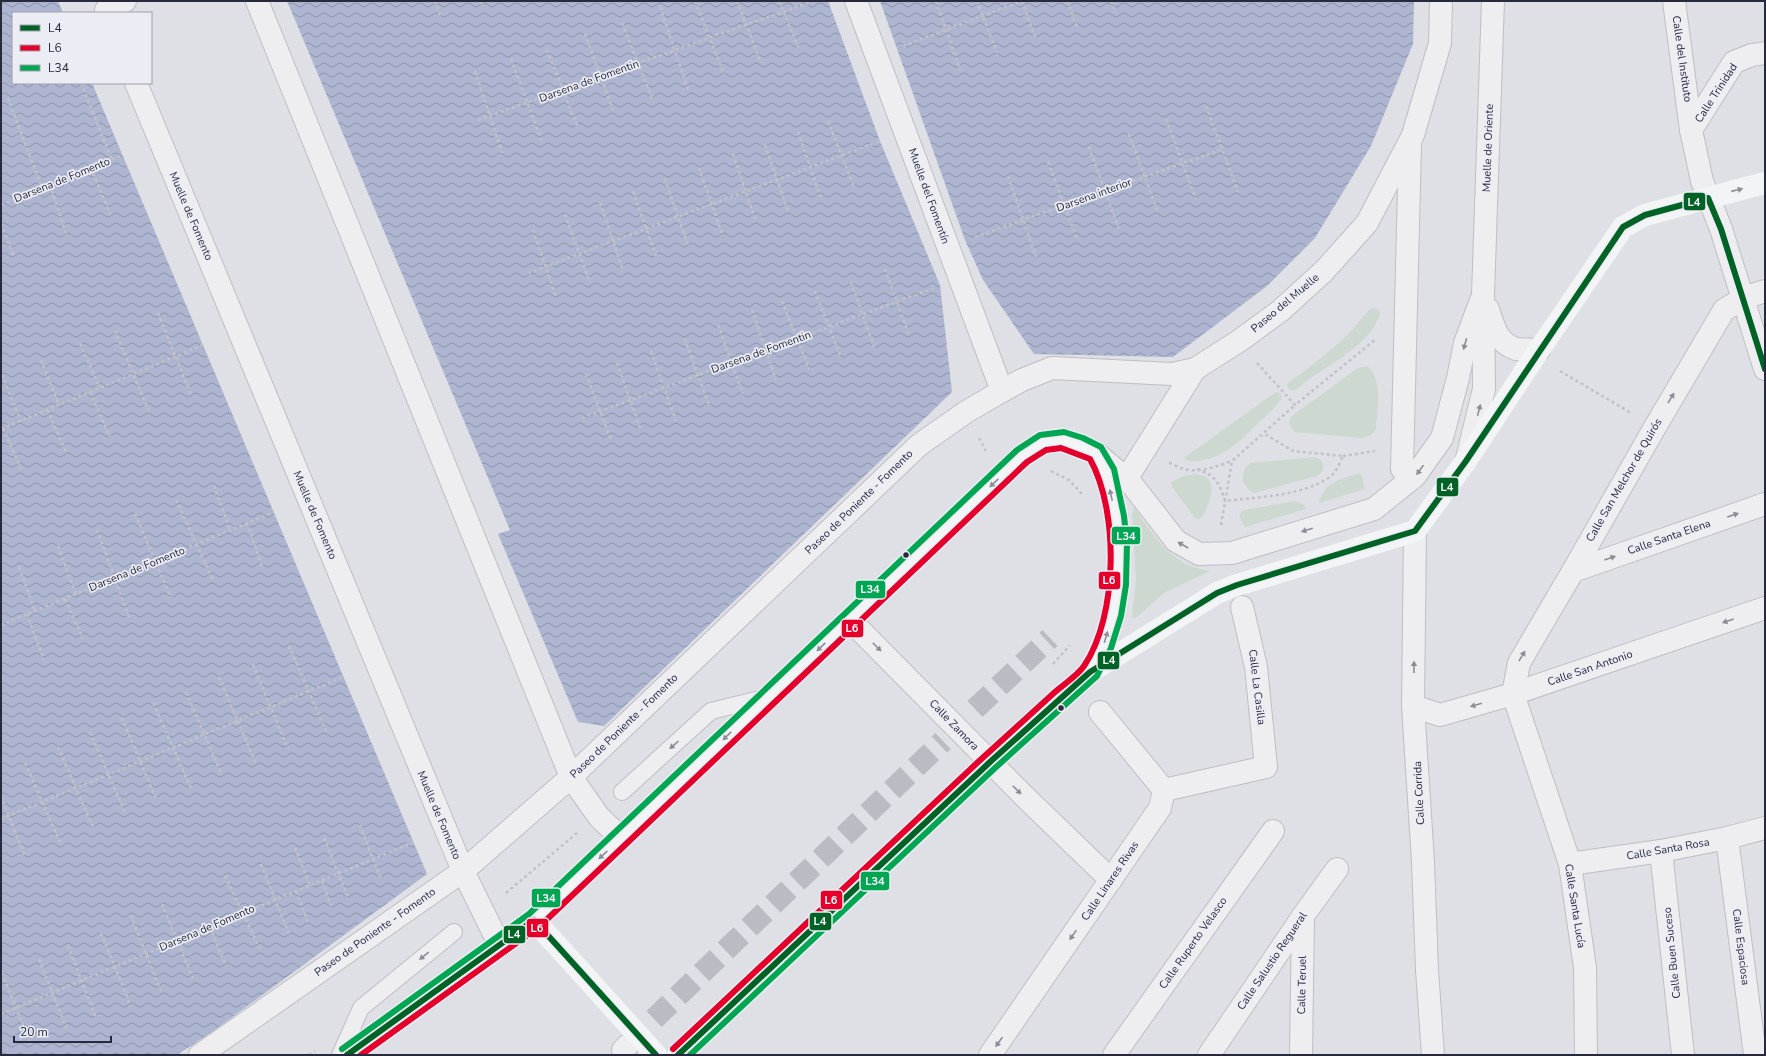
<svg xmlns="http://www.w3.org/2000/svg" width="1766" height="1056" viewBox="0 0 1766 1056" font-family="'Nunito Sans',sans-serif">
	<style>
		.green { fill: #cdd8d0 }
		.water { fill: url(#water-waves) }
		.lines { fill: none; stroke-linecap: round; stroke-linejoin: round }
		.street-tunnel { stroke: #babbc3; stroke-width: 22; stroke-dasharray: 22 11; stroke-linecap: butt }
		.lane-casing { stroke: #bebec3; stroke-width: 18 }
		.street-casing { stroke: #bebec3; stroke-width: 24 }
		.path { stroke: #c1c1c7; stroke-width: 2.5; stroke-dasharray: 3 3; stroke-linecap: butt }
		.lane { stroke: #eeeef1; stroke-width: 16 }
		.street { stroke: #eeeef1; stroke-width: 22 }
		.secondary { stroke: #f3f4f5; stroke-width: 22 }
		.bus-1-casing { stroke: #ecedf4; stroke-width: 9 }
		.bus-2-casing { stroke: #ecedf4; stroke-width: 9 }
		.bus-3-casing { stroke: #ecedf4; stroke-width: 9 }
		.bus-1 { stroke: #006224; stroke-width: 6 }
		.bus-2 { stroke: #e4002b; stroke-width: 6 }
		.bus-3 { stroke: #00a651; stroke-width: 6 }
		.oneway { fill: #8d8e99 }
		.oneway2 { fill: #8a8c97 }
		.bus-dot { fill: #27293d; stroke: #ecedf4; stroke-width: 1.5 }
		.labels { text-anchor: middle; dominant-baseline: central; stroke-width: 3.5; stroke-linejoin: round; paint-order: stroke }
		.street-label { font-size: 11px; fill: #27293d; stroke: #ecedf4 }
		.line-badge { stroke: #ecedf4; stroke-width: 1.5 }
		.badge-label { font-size: 11px; text-anchor: middle; font-weight: bold; fill: #fff }
	</style>
	<defs>
		<pattern id="water-waves" width="16" height="10" patternUnits="userSpaceOnUse"><rect width="16" height="10" fill="#adb5d0"/><path d="M0 5q4-4 8 0t8 0" fill="none" stroke="#8d93aa"/></pattern>
	</defs>
	<rect width="100%" height="100%" fill="#dfe0e5"/>
	<g class="green">
		<path d="M 1372,308 L 1378,309 L 1380,313 C 1371,348 1320,367 1296,390 L 1290,390 L 1287,387 L 1288,383 C 1309,368 1331,351 1349,333 C 1357,325 1363,315 1372,308 Z"/>
		<path d="M 1367,366 C 1384,381 1377,409 1376,429 L 1371,435 L 1361,438 L 1294,432 L 1289,424 L 1290,417 L 1358,368 Z"/>
		<path d="M 1276,392 L 1281,394 L 1282,398 C 1274,409 1265,416 1256,425 C 1239,442 1224,457 1199,461 C 1194,462 1188,462 1184,458 Z"/>
		<polygon points="1315,457 1321,460 1324,466 1321,473 1317,476 1254,493 1248,489 1242,480 1244,470 1250,463"/>
		<path d="M 1361,473 L 1365,489 L 1319,503 C 1323,482 1343,478 1361,473 Z"/>
		<path d="M 1195,474 C 1216,477 1213,489 1208,505 C 1206,509 1205,515 1202,517 C 1200,518 1198,519 1196,519 L 1172,487 L 1171,482 L 1184,476 Z"/>
		<polygon points="1295,501 1304,505 1306,509 1245,527 1239,516 1241,512 1245,510"/>
		<path d="M 1134,507 C 1147,527 1162,550 1184,563 C 1191,567 1202,569 1210,571 L 1164,593 L 1136,618 L 1132,618 L 1132,614 L 1136,580 L 1132,516 Z"/>
	</g>
	<g class="water">
		<polygon points="1,1 58,1 63,13 13,13 13,83 92,83 427,874 212,1032 177,1055 1,1055"/>
		<polygon points="287,1 828,1 880,141 940,285 952,392 604,726 578,722 498,534 510,530"/>
		<polygon points="880,1 1414,1 1413,44 1371,146 1315,238 1267,286 1173,357 1034,354 983,280 965,240"/>
	</g>
	<g class="lines">
		<g class="street-tunnel">
			<polyline points="975,709 1050,638"/>
			<polyline points="654,1019 943,741"/>
		</g>
		<defs>
			<g id="lane">
				<polyline points="622,792 711,711 768,697"/>
				<polyline points="340,1055 361,1008 454,932"/>
			</g>
			<g id="street">
				<polyline points="257,1 571,777 599,817 621,838"/>
				<polyline points="856,1 1002,391"/>
				<polyline points="1674,1 1691,130 1702,181 1721,229 1765,369"/>
				<polyline points="107,13 106,10 125,1"/>
				<polyline points="136,83 463,871 500,946"/>
				<polyline points="1691,130 1734,62 1752,55 1765,53"/>
				<path d="M 1488,309 C 1493,325 1497,343 1516,349 C 1523,350 1532,349 1539,350"/>
				<polyline points="1096,453 1130,482 1176,541 1199,554 1232,553 1374,509 1415,476 1442,438 1458,378 1465,343 1483,295"/>
				<polyline points="1467,458 1484,389 1483,295 1493,1"/>
				<polyline points="1402,469 1410,145"/>
				<polyline points="1132,470 1195,369"/>
				<polyline points="1415,531 1413,706 1423,862 1427,970 1433,1055"/>
				<polyline points="1573,571 1765,504"/>
				<polyline points="850,620 1025,797 1111,880"/>
				<polyline points="1413,706 1440,715 1513,694 1765,608"/>
				<polyline points="1100,712 1164,790"/>
				<polyline points="1727,838 1755,1055"/>
				<polyline points="1661,851 1683,1055"/>
				<polyline points="1570,864 1661,851 1727,838 1765,828"/>
				<polyline points="623,1050 627,1046"/>
				<polyline points="200,1055 463,871 571,777 919,445 966,412 1002,391 1022,380 1052,368 1172,374 1195,369 1239,341 1280,311 1324,271 1367,223 1413,135 1440,43 1441,1"/>
				<polyline points="990,1055 1160,808 1164,790 1266,767 1256,667 1242,607"/>
				<polyline points="1114,1055 1273,831"/>
				<polyline points="1209,1055 1303,916 1337,869"/>
				<polyline points="1301,1055 1303,916"/>
				<polyline points="1586,1055 1585,968 1570,864 1513,694 1519,663 1573,571 1655,427 1724,310 1744,298 1765,291"/>
			</g>
		</defs>
		<use href="#lane" class="lane-casing"/>
		<use href="#street" class="street-casing"/>
		<g class="path">
			<polyline points="435,1 441,18"/>
			<polyline points="481,1 482,4"/>
			<polyline points="695,1 724,74"/>
			<polyline points="737,1 761,63"/>
			<polyline points="779,1 799,49"/>
			<polyline points="936,1 960,70"/>
			<polyline points="977,1 997,53"/>
			<polyline points="1022,1 1036,40"/>
			<polyline points="1067,1 1077,27"/>
			<polyline points="1111,1 1116,13"/>
			<polyline points="660,7 688,89"/>
			<polyline points="622,23 653,101"/>
			<polyline points="585,34 614,113"/>
			<polyline points="903,46 1022,1"/>
			<polyline points="547,50 578,128"/>
			<polyline points="511,59 542,142"/>
			<polyline points="475,71 502,153"/>
			<polyline points="81,83 112,160"/>
			<polyline points="8,98 42,188"/>
			<polyline points="1206,106 1238,192"/>
			<polyline points="1166,119 1196,199"/>
			<polyline points="478,120 813,1"/>
			<polyline points="828,121 855,189"/>
			<polyline points="798,132 821,198"/>
			<polyline points="1129,134 1158,213"/>
			<polyline points="765,145 788,211"/>
			<polyline points="1089,147 1119,229"/>
			<polyline points="733,154 756,222"/>
			<polyline points="1048,162 1078,241"/>
			<polyline points="91,168 111,216"/>
			<polyline points="699,168 722,233"/>
			<polyline points="1008,176 1036,257"/>
			<polyline points="665,179 688,245"/>
			<polyline points="50,185 67,236"/>
			<polyline points="633,191 656,256"/>
			<polyline points="600,203 623,270"/>
			<polyline points="1,205 123,155"/>
			<polyline points="565,214 590,283"/>
			<polyline points="1,224 14,257"/>
			<polyline points="533,230 556,297"/>
			<polyline points="975,237 1223,149"/>
			<polyline points="885,269 909,335"/>
			<polyline points="528,273 880,141"/>
			<polyline points="851,282 875,349"/>
			<polyline points="815,291 840,355"/>
			<polyline points="782,301 809,369"/>
			<polyline points="752,310 776,380"/>
			<polyline points="158,313 192,397"/>
			<polyline points="718,325 743,394"/>
			<polyline points="115,331 149,411"/>
			<polyline points="685,339 709,405"/>
			<polyline points="80,343 100,388"/>
			<polyline points="651,351 676,421"/>
			<polyline points="41,360 59,405"/>
			<polyline points="617,363 641,430"/>
			<polyline points="1257,363 1295,405 1376,339"/>
			<polyline points="1560,371 1631,413"/>
			<polyline points="586,374 611,440"/>
			<polyline points="2,375 21,421"/>
			<polyline points="90,392 110,437"/>
			<polyline points="47,410 67,454"/>
			<polyline points="582,418 934,288"/>
			<polyline points="3,428 22,471"/>
			<polyline points="1,429 203,345"/>
			<polyline points="979,438 986,451"/>
			<polyline points="1343,456 1375,451"/>
			<path d="M 1169,463 C 1174,464 1179,468 1184,469 C 1199,473 1218,466 1232,461"/>
			<path d="M 1197,469 C 1216,476 1219,482 1225,501 C 1257,497 1303,496 1330,477 C 1336,473 1340,462 1343,456 L 1293,451 L 1263,433"/>
			<polyline points="1051,471 1069,480 1082,494"/>
			<polyline points="214,486 230,530"/>
			<polyline points="176,500 213,580"/>
			<polyline points="135,514 171,598"/>
			<polyline points="247,523 262,566"/>
			<polyline points="1221,525 1232,461 1295,405"/>
			<polyline points="97,530 129,617"/>
			<polyline points="58,546 76,594"/>
			<polyline points="19,567 35,611"/>
			<polyline points="65,599 83,639"/>
			<polyline points="27,614 44,660"/>
			<polyline points="1,625 274,512"/>
			<polyline points="289,646 327,733"/>
			<polyline points="1053,664 1070,645"/>
			<polyline points="253,665 288,749"/>
			<polyline points="1,676 2,678"/>
			<polyline points="219,677 256,764"/>
			<polyline points="186,692 221,773"/>
			<polyline points="153,703 191,788"/>
			<polyline points="122,718 156,799"/>
			<polyline points="90,732 125,812"/>
			<polyline points="58,747 93,827"/>
			<polyline points="25,763 60,842"/>
			<polyline points="1,796 25,857"/>
			<polyline points="1,819 343,677"/>
			<polyline points="360,825 381,880"/>
			<polyline points="324,838 349,900"/>
			<polyline points="295,848 310,886"/>
			<polyline points="261,864 289,934"/>
			<polyline points="225,876 260,949"/>
			<polyline points="322,881 332,908"/>
			<polyline points="296,891 308,922"/>
			<polyline points="506,893 577,833"/>
			<polyline points="162,904 194,981"/>
			<polyline points="131,916 162,994"/>
			<polyline points="210,927 226,966"/>
			<polyline points="101,933 130,1004"/>
			<polyline points="68,946 96,1018"/>
			<polyline points="39,959 68,1032"/>
			<polyline points="2,973 31,1045"/>
			<polyline points="1,1014 414,842"/>
			<polyline points="309,1055 315,1051"/>
		</g>
		<use href="#lane" class="lane"/>
		<use href="#street" class="street"/>
		<g class="secondary">
			<polyline points="534,920 656,1055"/>
			<path d="M 347,1055 L 534,920 L 1022,456 C 1045,441 1056,435 1084,447 C 1088,449 1094,451 1097,455 C 1117,483 1121,552 1118,586 C 1114,617 1104,644 1090,672"/>
			<polyline points="678,1055 990,762 1090,672 1217,593 1237,585 1415,531 1466,461 1539,350 1623,227 1645,215 1765,183"/>
		</g>
		<defs>
			<g id="bus-1">
				<polyline points="347,1055 534,920 656,1055"/>
				<polyline points="678,1055 990,762 1090,672 1217,593 1237,585 1415,531 1466,461 1623,227 1645,215 1708,198 1721,229 1765,369"/>
			</g>
			<path id="bus-2" d="M 361,1055 L 540,926 L 1027,462 L 1046,450 L 1061,448 L 1090,459 C 1119,511 1118,616 1084,666 C 1077,676 1064,684 1055,692 C 1029,716 1003,739 977,763 C 876,858 774,954 673,1049"/>
			<polyline id="bus-3" points="342,1049 529,914 1017,450 1040,435 1064,432 1083,438 1101,447 1114,469 1124,516 1127,544 1126,585 1121,616 1111,648 1097,676 995,768 690,1055"/>
		</defs>
		<use href="#bus-1" class="bus-1-casing"/>
		<use href="#bus-2" class="bus-2-casing"/>
		<use href="#bus-3" class="bus-3-casing"/>
		<use href="#bus-1" class="bus-1"/>
		<use href="#bus-2" class="bus-2"/>
		<use href="#bus-3" class="bus-3"/>
	</g>
	<defs><path id="oneway-solid" d="M-6-.8H1V-3.2L6.5 0L1 3.2V.8H-6Z"/></defs>
	<g class="oneway">
		<use href="#oneway-solid" transform="translate(1737 190) rotate(-13)"/>
		<use href="#oneway-solid" transform="translate(994 483) rotate(137)"/>
		<use href="#oneway-solid" transform="translate(1111 495) rotate(-102)"/>
		<use href="#oneway-solid" transform="translate(1106 637) rotate(-73)"/>
		<use href="#oneway-solid" transform="translate(821 647) rotate(136)"/>
		<use href="#oneway-solid" transform="translate(727 736) rotate(136)"/>
		<use href="#oneway-solid" transform="translate(603 855) rotate(137)"/>
	</g>
	<g class="oneway2">
		<use href="#oneway-solid" transform="translate(1465 344) rotate(105)"/>
		<use href="#oneway-solid" transform="translate(1671 398) rotate(-59)"/>
		<use href="#oneway-solid" transform="translate(1479 410) rotate(-76)"/>
		<use href="#oneway-solid" transform="translate(1420 470) rotate(125)"/>
		<use href="#oneway-solid" transform="translate(1733 515) rotate(-19)"/>
		<use href="#oneway-solid" transform="translate(1307 530) rotate(163)"/>
		<use href="#oneway-solid" transform="translate(1183 545) rotate(-150)"/>
		<use href="#oneway-solid" transform="translate(1610 558) rotate(-19)"/>
		<use href="#oneway-solid" transform="translate(1728 621) rotate(161)"/>
		<use href="#oneway-solid" transform="translate(877 647) rotate(45)"/>
		<use href="#oneway-solid" transform="translate(1522 656) rotate(-59)"/>
		<use href="#oneway-solid" transform="translate(1414 667) rotate(-90)"/>
		<use href="#oneway-solid" transform="translate(1476 705) rotate(164)"/>
		<use href="#oneway-solid" transform="translate(674 745) rotate(138)"/>
		<use href="#oneway-solid" transform="translate(1017 790) rotate(45)"/>
		<use href="#oneway-solid" transform="translate(1073 935) rotate(125)"/>
		<use href="#oneway-solid" transform="translate(424 956) rotate(141)"/>
		<use href="#oneway-solid" transform="translate(999 1042) rotate(125)"/>
	</g>
	<g class="bus-dot">
		<circle cx="906" cy="555" r="3.5"/>
		<circle cx="1061" cy="708" r="3.5"/>
	</g>
	<g class="labels">
		<g class="street-label">
			<text transform="translate(1682 59) rotate(82)">Calle del Instituto</text>
			<text transform="translate(589 81) rotate(-20)">Darsena de Fomentin</text>
			<text transform="translate(1716 93) rotate(-57)">Calle Trinidad</text>
			<text transform="translate(1488 148) rotate(-88)">Muelle de Oriente</text>
			<text transform="translate(62 180) rotate(-22)">Darsena de Fomento</text>
			<text transform="translate(1094 195) rotate(-20)">Darsena interior</text>
			<text transform="translate(929 196) rotate(70)">Muelle del Fomentín</text>
			<text transform="translate(191 216) rotate(67)">Muelle de Fomento</text>
			<text transform="translate(1285 303) rotate(-40)">Paseo del Muelle</text>
			<text transform="translate(761 352) rotate(-20)">Darsena de Fomentin</text>
			<text transform="translate(1624 480) rotate(-60)">Calle San Melchor de Quirós</text>
			<text transform="translate(859 502) rotate(-44)">Paseo de Poniente - Fomento</text>
			<text transform="translate(315 515) rotate(67)">Muelle de Fomento</text>
			<text transform="translate(1669 537) rotate(-19)">Calle Santa Elena</text>
			<text transform="translate(137 569) rotate(-22)">Darsena de Fomento</text>
			<text transform="translate(1590 668) rotate(-19)">Calle San Antonio</text>
			<text transform="translate(1257 687) rotate(83)">Calle La Casilla</text>
			<text transform="translate(954 725) rotate(46)">Calle Zamora</text>
			<text transform="translate(624 726) rotate(-44)">Paseo de Poniente - Fomento</text>
			<text transform="translate(1419 793) rotate(-93)">Calle Corrida</text>
			<text transform="translate(439 815) rotate(67)">Muelle de Fomento</text>
			<text transform="translate(1668 849) rotate(-10)">Calle Santa Rosa</text>
			<text transform="translate(1110 881) rotate(-56)">Calle Linares Rivas</text>
			<text transform="translate(1575 906) rotate(81)">Calle Santa Lucía</text>
			<text transform="translate(207 928) rotate(-23)">Darsena de Fomento</text>
			<text transform="translate(375 932) rotate(-35)">Paseo de Poniente - Fomento</text>
			<text transform="translate(1193 943) rotate(-55)">Calle Ruperto Velasco</text>
			<text transform="translate(1741 947) rotate(83)">Calle Espaciosa</text>
			<text transform="translate(1672 953) rotate(-96)">Calle Buen Suceso</text>
			<text transform="translate(1272 961) rotate(-56)">Calle Salustio Regueral</text>
			<text transform="translate(1302 985) rotate(-89)">Calle Teruel</text>
		</g>
	</g>
	<g class="line-badge">
		<rect x="1683" y="192" width="23" height="19" rx="4" fill="#006224"/>
		<rect x="1436" y="477" width="23" height="20" rx="4" fill="#006224"/>
		<rect x="1111" y="526" width="30" height="19" rx="4" fill="#00a651"/>
		<rect x="1098" y="571" width="23" height="19" rx="4" fill="#e4002b"/>
		<rect x="855" y="580" width="31" height="19" rx="4" fill="#00a651"/>
		<rect x="841" y="619" width="23" height="19" rx="4" fill="#e4002b"/>
		<rect x="1097" y="651" width="23" height="19" rx="4" fill="#006224"/>
		<rect x="860" y="871" width="30" height="20" rx="4" fill="#00a651"/>
		<rect x="531" y="888" width="30" height="20" rx="4" fill="#00a651"/>
		<rect x="820" y="890" width="23" height="20" rx="4" fill="#e4002b"/>
		<rect x="809" y="912" width="23" height="19" rx="4" fill="#006224"/>
		<rect x="526" y="918" width="23" height="20" rx="4" fill="#e4002b"/>
		<rect x="503" y="925" width="23" height="19" rx="4" fill="#006224"/>
	</g>
	<g class="badge-label">
		<text x="1694" y="206">L4</text>
		<text x="1447" y="491">L4</text>
		<text x="1126" y="540">L34</text>
		<text x="1109" y="584">L6</text>
		<text x="870" y="593">L34</text>
		<text x="852" y="632">L6</text>
		<text x="1109" y="664">L4</text>
		<text x="875" y="885">L34</text>
		<text x="546" y="902">L34</text>
		<text x="831" y="904">L6</text>
		<text x="820" y="925">L4</text>
		<text x="537" y="932">L6</text>
		<text x="514" y="938">L4</text>
	</g>
	<rect width="1766" height="1056" fill="none" stroke="#27293d" stroke-width="4"/>
	<rect x="12" y="12" width="140" height="72" fill="#ecedf4" stroke="#9d9fab"/>
	<rect x="20" y="25" width="20" height="6" fill="#006224" stroke="#9d9fab"/>
	<text x="48" y="32" font-size="12" fill="#27293d">L4</text>
	<rect x="20" y="45" width="20" height="6" fill="#e4002b" stroke="#9d9fab"/>
	<text x="48" y="52" font-size="12" fill="#27293d">L6</text>
	<rect x="20" y="65" width="20" height="6" fill="#00a651" stroke="#9d9fab"/>
	<text x="48" y="72" font-size="12" fill="#27293d">L34</text>
	<path d="M14 1036v6h97v-6" fill="none" stroke="#27293d" stroke-width="2"/>
	<text x="20" y="1036" font-size="12" fill="#27293d" stroke="#ecedf4" stroke-width="3" paint-order="stroke">20 m</text>
</svg>
